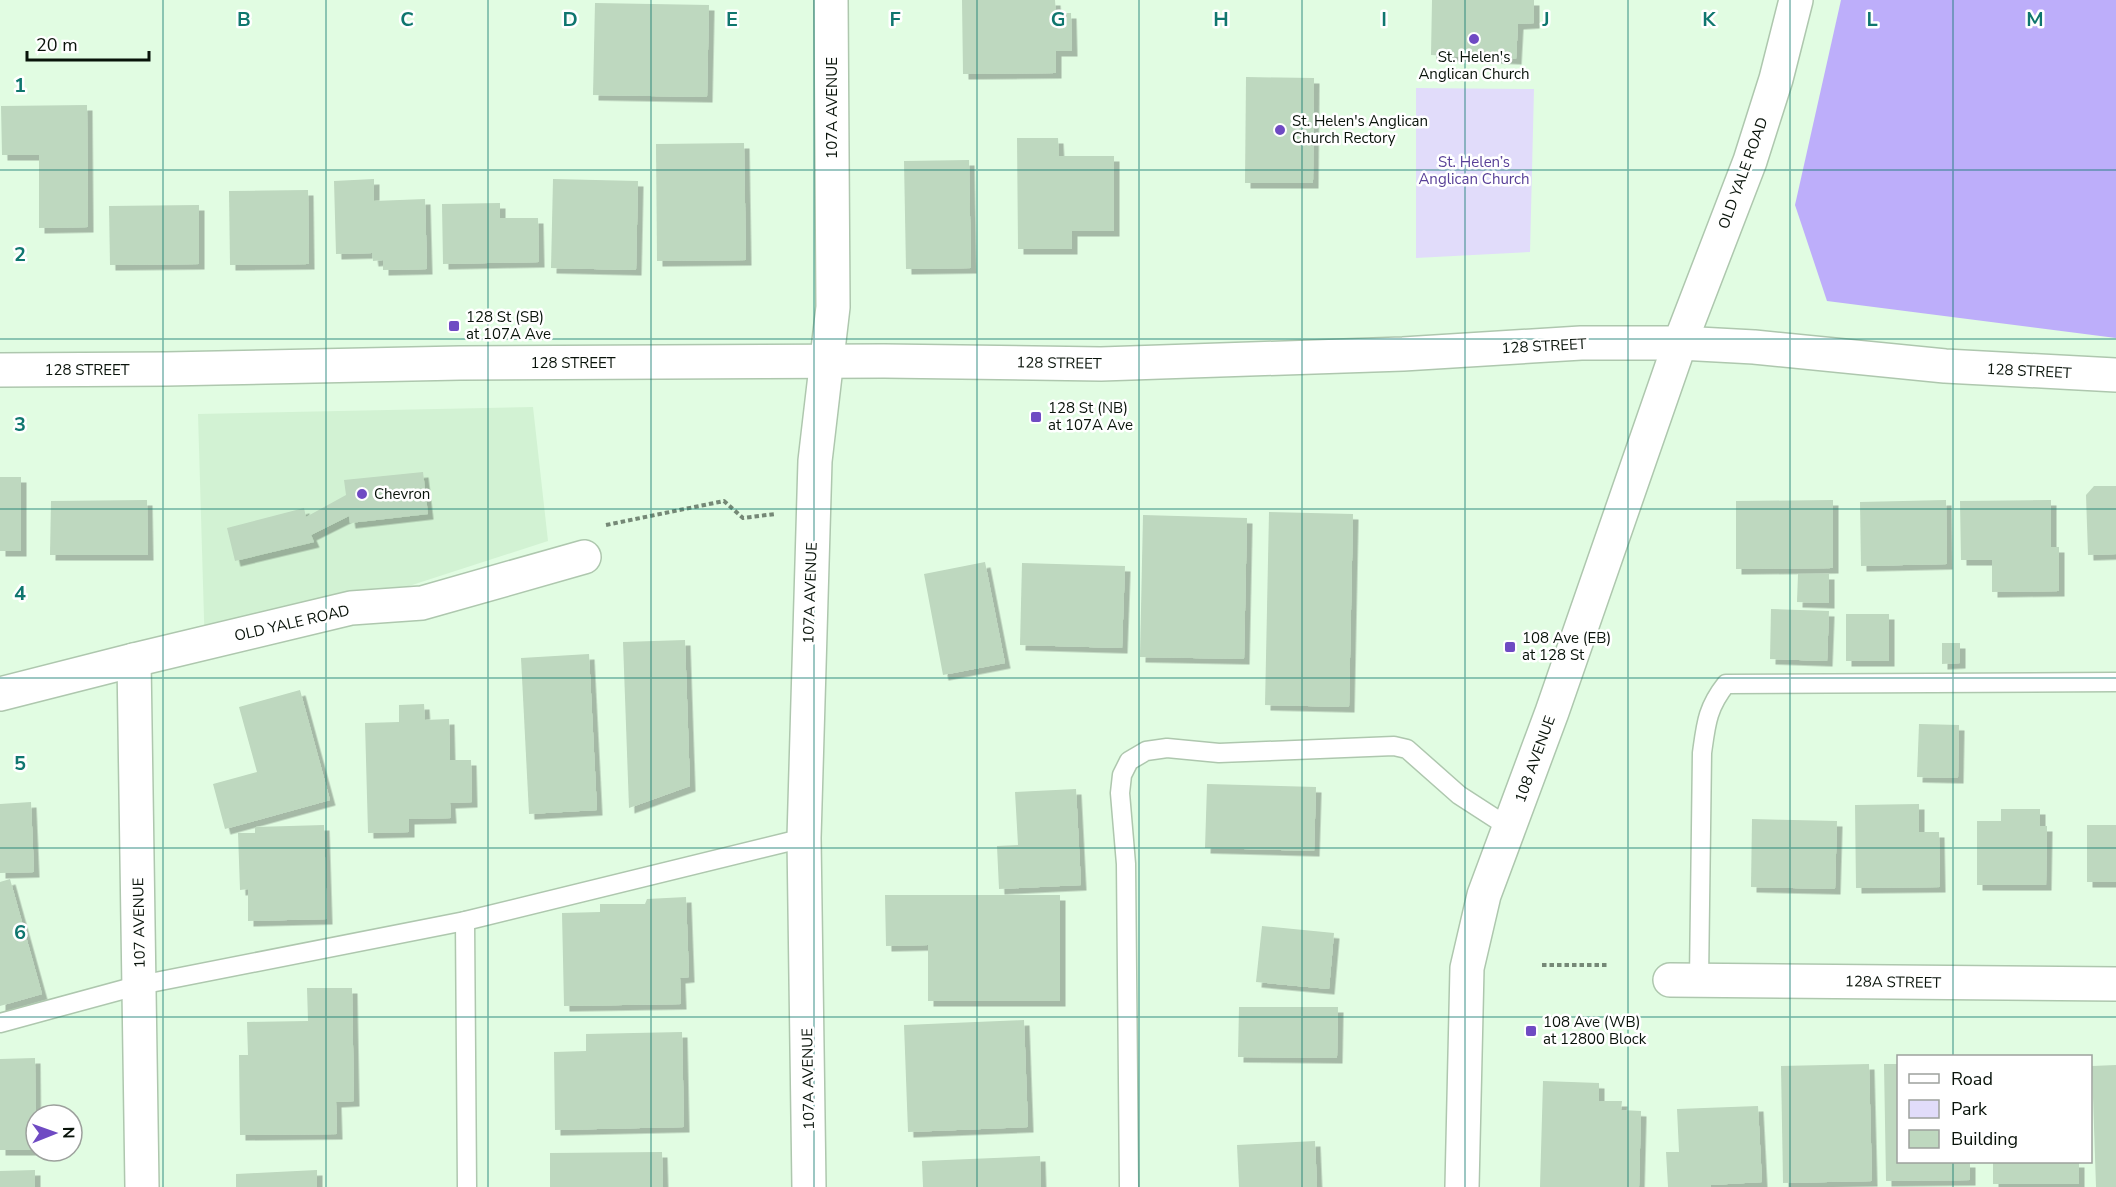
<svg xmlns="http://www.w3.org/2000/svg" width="2116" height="1187" viewBox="0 0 2116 1187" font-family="'Nunito Sans',sans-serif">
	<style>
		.built { fill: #d2f2d3 }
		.green { fill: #e1dcfa }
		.forest { fill: #bdaefa }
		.building { fill: #bed8bf; filter: url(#shadow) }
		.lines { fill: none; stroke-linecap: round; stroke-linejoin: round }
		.lane-casing { stroke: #aec7ae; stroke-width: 21 }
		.street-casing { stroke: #aec7ae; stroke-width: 36 }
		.secondary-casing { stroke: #aec7ae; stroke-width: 36 }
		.path { stroke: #758876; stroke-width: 4; stroke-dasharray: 4.5 3; stroke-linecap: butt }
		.lane { stroke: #fff; stroke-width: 18 }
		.street { stroke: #fff; stroke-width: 33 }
		.secondary { stroke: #fff; stroke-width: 33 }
		.grid { fill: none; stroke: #0f766e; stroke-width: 1.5; stroke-opacity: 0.55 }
		.poi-dot { fill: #6f4ac3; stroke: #fff; stroke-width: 2 }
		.labels { text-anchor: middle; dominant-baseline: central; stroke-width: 5; stroke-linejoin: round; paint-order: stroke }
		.poi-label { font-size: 15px; fill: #09130a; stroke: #fff; text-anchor: start }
		.street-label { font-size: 15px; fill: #09130a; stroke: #fff }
		.park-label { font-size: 15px; fill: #583f97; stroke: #fff }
		.grid-label { font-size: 20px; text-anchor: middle; font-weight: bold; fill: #0f766e; stroke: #fff; stroke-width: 5; stroke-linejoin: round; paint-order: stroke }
	</style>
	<defs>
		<filter id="shadow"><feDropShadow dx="5.5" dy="5.5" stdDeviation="0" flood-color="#0004"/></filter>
	</defs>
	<rect width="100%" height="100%" fill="#e1fce2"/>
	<polygon class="built" points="533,407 548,541 205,652 198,414"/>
	<polygon class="green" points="1416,88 1534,89 1530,252 1416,258"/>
	<polygon class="forest" points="1841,0 2116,0 2116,338 1827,301 1795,205"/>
	<g class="building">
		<polygon points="962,0 1055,0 1056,13 1071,13 1072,51 1056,51 1056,73 963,74"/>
		<polygon points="1432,0 1534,0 1534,23 1518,24 1516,59 1431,55"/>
		<polygon points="595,3 709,5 707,97 593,95"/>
		<polygon points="1246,77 1314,78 1313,183 1245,183"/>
		<polygon points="87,105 88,227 39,228 39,155 2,155 1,106"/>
		<polygon points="1017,138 1058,138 1059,156 1114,156 1114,231 1072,231 1072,249 1018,249"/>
		<polygon points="744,143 746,260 657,261 656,144"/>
		<polygon points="969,160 971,268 906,269 904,161"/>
		<polygon points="374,179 374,201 425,199 427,269 383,270 383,260 373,261 372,253 336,254 334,181"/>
		<polygon points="553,179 638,181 636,270 551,268"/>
		<polygon points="308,190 309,264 230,265 229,191"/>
		<polygon points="500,203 500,218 538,218 539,262 443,264 442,204"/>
		<polygon points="199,205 199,264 110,265 109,206"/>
		<polygon points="423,472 428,514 350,523 349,516 311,535 314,542 235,561 227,528 304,508 306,517 346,495 344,480"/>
		<rect x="0" y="477" width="21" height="74"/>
		<polygon points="2094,486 2116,486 2116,554 2088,555 2086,495"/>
		<polygon points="147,500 148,555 50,555 51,501"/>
		<polygon points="1833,500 1833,568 1736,569 1736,501"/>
		<polygon points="1946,500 1947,564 1861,566 1860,502"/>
		<polygon points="2051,500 2051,547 2059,547 2059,591 1992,592 1992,560 1961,560 1960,501"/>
		<polygon points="1269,512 1353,514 1349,707 1265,705"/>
		<polygon points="1143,515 1247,518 1244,659 1140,657"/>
		<polygon points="985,562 1005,663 943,675 924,574"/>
		<polygon points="1022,563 1125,566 1122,648 1020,645"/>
		<polygon points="1798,574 1829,574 1829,603 1797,602"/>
		<polygon points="1771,609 1829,611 1827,661 1770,659"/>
		<rect x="1846" y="614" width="43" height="47"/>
		<polygon points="685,640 690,786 629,808 623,642"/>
		<polygon points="1942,643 1960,643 1960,663 1942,664"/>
		<polygon points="589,654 597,810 529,814 521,658"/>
		<polygon points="300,690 330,800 225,829 213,784 257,772 239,707"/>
		<polygon points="424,704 425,720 449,719 450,760 471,760 472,802 450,803 451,818 409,819 409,832 368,833 365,723 399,722 399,705"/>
		<polygon points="1919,724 1959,725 1958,778 1917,777"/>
		<polygon points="1207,784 1316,787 1314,851 1205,848"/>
		<polygon points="1076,789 1081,885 999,889 997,846 1018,845 1015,792"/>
		<polygon points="31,802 34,872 0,873 0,804"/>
		<polygon points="1919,804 1919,832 1939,832 1940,887 1856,888 1855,805"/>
		<polygon points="2001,809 2040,809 2040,826 2047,826 2046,885 1977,885 1977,821 2001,821"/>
		<polygon points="1752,819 1837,821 1835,889 1751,887"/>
		<polygon points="324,825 327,919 248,921 248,889 240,890 238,833 255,833 255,827"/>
		<rect x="2087" y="825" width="29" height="57"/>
		<polygon points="10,879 42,994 0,1006 0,882"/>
		<polygon points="885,895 1060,895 1060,1001 928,1001 928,945 886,946"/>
		<polygon points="686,897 689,977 680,978 681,1004 564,1006 562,913 600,912 600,904 645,904 647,899"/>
		<polygon points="1262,926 1334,933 1329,989 1256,982"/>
		<polygon points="307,988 352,988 354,1101 336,1102 337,1134 240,1135 239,1055 248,1055 247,1022 308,1021"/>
		<polygon points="1239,1007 1338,1007 1337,1058 1238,1057"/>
		<polygon points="1024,1020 1028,1127 908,1132 904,1025"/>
		<polygon points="682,1032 684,1127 555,1130 554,1052 586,1051 586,1034"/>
		<polygon points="35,1058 36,1150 0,1150 0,1059"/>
		<polygon points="1869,1064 1872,1181 1783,1183 1781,1066"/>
		<polygon points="1884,1064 1898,1064 1898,1162 1970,1162 1970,1180 1886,1181"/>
		<polygon points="2116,1065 2116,1187 2096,1187 2092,1066"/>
		<polygon points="1543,1081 1599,1083 1599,1101 1622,1101 1621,1110 1641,1111 1639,1187 1540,1187"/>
		<polygon points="1758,1106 1762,1182 1711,1185 1711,1187 1668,1187 1666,1152 1679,1152 1677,1109"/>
		<polygon points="1315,1141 1317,1187 1239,1187 1237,1145"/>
		<polygon points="662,1152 663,1187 550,1187 550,1153"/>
		<polygon points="1040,1156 1041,1187 923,1187 922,1161"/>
		<rect x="1993" y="1162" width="86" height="22"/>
		<polygon points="35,1170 35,1187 0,1187 0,1171"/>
		<polygon points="317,1170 317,1187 236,1187 236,1174"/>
	</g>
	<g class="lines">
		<defs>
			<g id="lane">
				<polyline points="465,921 467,1187"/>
				<path d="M 1699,980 L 1702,753 C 1706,724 1707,708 1726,684 L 2116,682"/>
				<polyline points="0,1023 140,985 465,921 804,838"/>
				<polyline points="1129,1187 1126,864 1120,793 1122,775 1129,761 1146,751 1167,748 1219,753 1394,746 1407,749 1459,795 1510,828"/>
			</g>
			<g id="street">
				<polyline points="1680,343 1754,347 1945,366 2116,375"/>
				<polyline points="134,660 142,1187"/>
				<polyline points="0,694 134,660 351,608 422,603 584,557"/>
				<polyline points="1670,980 2116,984"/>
				<polyline points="809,1187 804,838 815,461 833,307 831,0"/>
			</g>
			<g id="secondary">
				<polyline points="0,370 166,369 460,363 884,361 1101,364 1403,354 1581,343 1680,343"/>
				<polyline points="1462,1187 1467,968 1484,895 1552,712 1680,343 1750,161 1776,79 1796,0"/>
			</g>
		</defs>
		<use href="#lane" class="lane-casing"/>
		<use href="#street" class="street-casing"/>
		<use href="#secondary" class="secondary-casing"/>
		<g class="path">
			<polyline points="606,525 724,501 743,518 775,514"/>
			<polyline points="1542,965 1609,965"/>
		</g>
		<use href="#lane" class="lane"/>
		<use href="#street" class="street"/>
		<use href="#secondary" class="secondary"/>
	</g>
	<path class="grid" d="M 163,0 L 163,1187M 326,0 L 326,1187M 488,0 L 488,1187M 651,0 L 651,1187M 814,0 L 814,1187M 977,0 L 977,1187M 1139,0 L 1139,1187M 1302,0 L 1302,1187M 1465,0 L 1465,1187M 1628,0 L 1628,1187M 1790,0 L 1790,1187M 1953,0 L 1953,1056M 0,170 L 2116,170M 0,339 L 2116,339M 0,509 L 2116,509M 0,678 L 2116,678M 0,848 L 2116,848M 0,1017 L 2116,1017M 1953,1162 L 1953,1187"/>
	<g class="poi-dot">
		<circle cx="1474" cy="39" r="6"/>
		<circle cx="1280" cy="130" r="6"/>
		<rect x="448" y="320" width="12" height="12" rx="3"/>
		<rect x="1030" y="411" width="12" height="12" rx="3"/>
		<circle cx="362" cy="494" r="6"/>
		<rect x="1504" y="641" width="12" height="12" rx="3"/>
		<rect x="1525" y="1025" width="12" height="12" rx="3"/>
	</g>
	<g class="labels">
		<g class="poi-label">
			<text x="1474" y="57" text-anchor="middle">St. Helen's<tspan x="1474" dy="17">Anglican Church</tspan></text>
			<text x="1292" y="121">St. Helen's Anglican<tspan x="1292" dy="17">Church Rectory</tspan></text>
			<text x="466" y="317">128 St (SB)<tspan x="466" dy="17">at 107A Ave</tspan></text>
			<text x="1048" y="408">128 St (NB)<tspan x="1048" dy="17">at 107A Ave</tspan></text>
			<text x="374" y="494">Chevron</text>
			<text x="1522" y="638">108 Ave (EB)<tspan x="1522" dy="17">at 128 St</tspan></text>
			<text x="1543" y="1022">108 Ave (WB)<tspan x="1543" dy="17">at 12800 Block</tspan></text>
		</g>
		<g class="street-label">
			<text transform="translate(832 108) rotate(-90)">107A AVENUE</text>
			<text transform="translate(1743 173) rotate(-70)">OLD YALE ROAD</text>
			<text transform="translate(1544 346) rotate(-3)">128 STREET</text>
			<text x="573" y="363">128 STREET</text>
			<text transform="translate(1059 363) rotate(1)">128 STREET</text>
			<text x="87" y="370">128 STREET</text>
			<text transform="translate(2029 371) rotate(3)">128 STREET</text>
			<text transform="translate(810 593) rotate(-88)">107A AVENUE</text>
			<text transform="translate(292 623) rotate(-13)">OLD YALE ROAD</text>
			<text transform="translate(1535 759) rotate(-70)">108 AVENUE</text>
			<text transform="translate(139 923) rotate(-91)">107 AVENUE</text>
			<text transform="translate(1893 982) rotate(1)">128A STREET</text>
			<text transform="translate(808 1079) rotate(-91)">107A AVENUE</text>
		</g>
		<g class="park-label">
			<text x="1474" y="162">St. Helen’s<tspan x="1474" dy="17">Anglican Church</tspan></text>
		</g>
	</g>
	<g class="grid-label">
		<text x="244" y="26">B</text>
		<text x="407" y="26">C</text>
		<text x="570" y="26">D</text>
		<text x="732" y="26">E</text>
		<text x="895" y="26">F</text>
		<text x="1058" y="26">G</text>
		<text x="1221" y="26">H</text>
		<text x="1384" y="26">I</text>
		<text x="1546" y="26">J</text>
		<text x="1709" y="26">K</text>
		<text x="1872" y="26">L</text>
		<text x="2035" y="26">M</text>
		<text x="20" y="92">1</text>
		<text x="20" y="261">2</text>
		<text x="20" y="431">3</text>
		<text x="20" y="600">4</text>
		<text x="20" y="770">5</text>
		<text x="20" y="939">6</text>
	</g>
	<rect x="1897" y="1055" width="195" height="108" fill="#ffffff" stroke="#9da19d" stroke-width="1.5"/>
	<rect x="1909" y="1074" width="30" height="9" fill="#ffffff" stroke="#9da19d" stroke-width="1.5"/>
	<text x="1951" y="1085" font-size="18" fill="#09130a">Road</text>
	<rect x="1909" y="1100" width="30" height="18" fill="#e1dcfa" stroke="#9da19d" stroke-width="1.5"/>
	<text x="1951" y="1115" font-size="18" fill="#09130a">Park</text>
	<rect x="1909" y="1130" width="30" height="18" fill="#bed8bf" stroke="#9da19d" stroke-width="1.5"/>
	<text x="1951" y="1145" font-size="18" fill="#09130a">Building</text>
	<g transform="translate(54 1133) rotate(89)"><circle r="28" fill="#ffffff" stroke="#9da19d" stroke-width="1.5"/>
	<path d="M0-4.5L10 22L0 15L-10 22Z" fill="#6f4ac3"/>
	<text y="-9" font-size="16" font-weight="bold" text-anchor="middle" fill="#09130a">N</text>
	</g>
	<path d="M27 51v9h122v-9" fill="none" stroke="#09130a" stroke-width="3"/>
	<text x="36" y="51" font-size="18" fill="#09130a" stroke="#ffffff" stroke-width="4.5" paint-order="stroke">20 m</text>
</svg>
